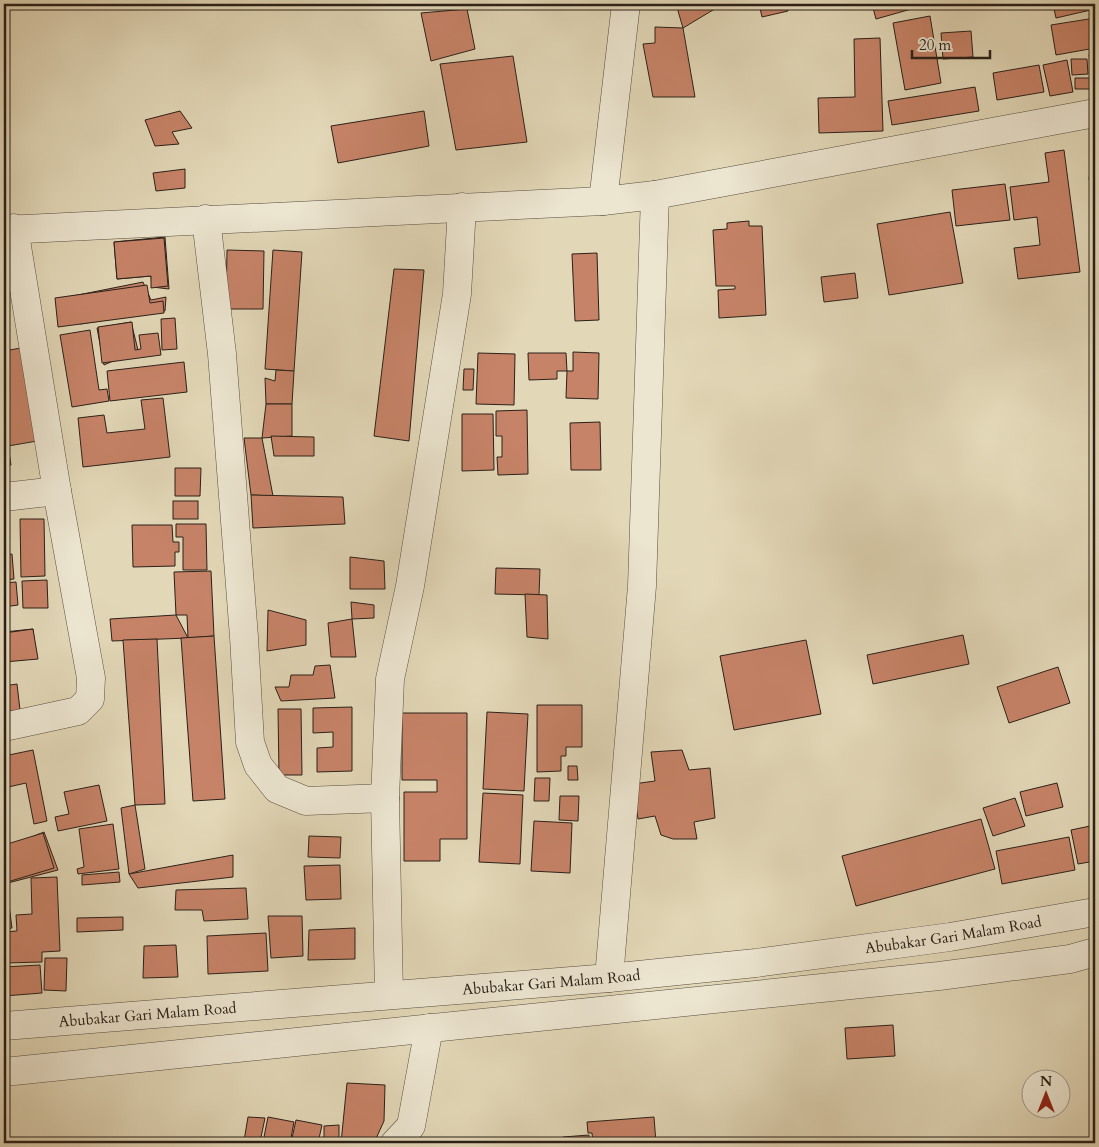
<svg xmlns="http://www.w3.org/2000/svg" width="1099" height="1147" viewBox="0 0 1099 1147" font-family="Cardo,serif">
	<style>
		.building { fill: #c78368; stroke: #2a2019 }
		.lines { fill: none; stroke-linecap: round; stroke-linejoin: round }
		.minor-casing { stroke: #584e40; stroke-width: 29 }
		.minor { stroke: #ece5d0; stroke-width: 28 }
		.labels { text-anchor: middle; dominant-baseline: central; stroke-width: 4; stroke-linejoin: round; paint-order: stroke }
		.street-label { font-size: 15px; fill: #2a2019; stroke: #ece5d0 }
	</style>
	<rect width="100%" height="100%" fill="#e2d7b7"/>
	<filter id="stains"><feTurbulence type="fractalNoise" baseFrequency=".004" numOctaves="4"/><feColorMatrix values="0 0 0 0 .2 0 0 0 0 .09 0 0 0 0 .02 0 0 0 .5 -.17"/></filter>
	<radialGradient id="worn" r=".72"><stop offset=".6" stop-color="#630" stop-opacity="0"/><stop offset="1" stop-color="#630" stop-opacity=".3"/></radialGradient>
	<g class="building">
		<polygon points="676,4 723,4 683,28"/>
		<polygon points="759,4 786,4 788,11 762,17"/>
		<polygon points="872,4 921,4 922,6 876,19"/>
		<polygon points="1053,4 1095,4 1095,9 1056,18"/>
		<polygon points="467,9 475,49 431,61 421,13"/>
		<polygon points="930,16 941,83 905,90 893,23"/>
		<polygon points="1095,18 1095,48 1056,55 1051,25"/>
		<polygon points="655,27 683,28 695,97 653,97 643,44 655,43"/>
		<polygon points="971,31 973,57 943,59 941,33"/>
		<polygon points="880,38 883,131 819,133 818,98 855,97 854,39"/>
		<polygon points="1095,54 1095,85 1094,86 1089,55"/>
		<polygon points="513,56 527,142 456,150 440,64"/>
		<polygon points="1071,59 1087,59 1088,74 1072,75"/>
		<polygon points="1067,60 1073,92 1050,96 1043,65"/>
		<polygon points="1039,65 1044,92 997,100 993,73"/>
		<polygon points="1075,78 1091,78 1092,89 1075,89"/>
		<polygon points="975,87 979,111 892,125 888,101"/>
		<polygon points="180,111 192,128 172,132 179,144 155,146 145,120"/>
		<polygon points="424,111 429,146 338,163 331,126"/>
		<polygon points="1064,150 1080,272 1018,279 1014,248 1040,245 1037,217 1014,220 1010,187 1049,182 1045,153"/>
		<polygon points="185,169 185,188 156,191 153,173"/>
		<polygon points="1095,176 1095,231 1089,177"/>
		<polygon points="1005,184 1010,220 956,226 952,190"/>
		<polygon points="950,212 963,283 889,295 877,224"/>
		<polygon points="749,221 749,226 762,226 766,315 719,318 718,290 735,289 735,286 716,286 713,230 727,229 727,223"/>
		<polygon points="165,237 169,289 152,287 151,276 117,279 114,242"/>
		<polygon points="164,238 168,286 151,288 151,276 117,279 114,242"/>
		<polygon points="227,250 264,251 263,309 226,309"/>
		<polygon points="273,250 302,252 294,371 265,369"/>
		<polygon points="597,253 599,320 575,321 572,254"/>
		<polygon points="394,269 424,270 409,441 374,436"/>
		<polygon points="855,273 858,298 824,302 821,277"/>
		<polygon points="143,282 151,300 166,297 165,311 80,324 73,296"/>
		<polygon points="147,285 150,303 163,301 164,313 58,327 55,298"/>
		<polygon points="175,318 177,349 162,350 161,319"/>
		<polygon points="131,322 138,350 104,365 97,328"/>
		<polygon points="132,322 135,350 141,349 139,335 158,333 161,355 102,363 98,327"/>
		<polygon points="90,330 99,390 107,389 109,401 72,407 60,335"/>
		<polygon points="21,348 37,441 8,446 11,465 4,466 4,351"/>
		<polygon points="573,352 599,353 598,399 566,398 567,371 573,371"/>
		<polygon points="478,353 515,354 514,405 476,404"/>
		<polygon points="528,353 566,353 567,371 557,371 557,379 529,380"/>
		<polygon points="184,362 187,392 110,401 107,371"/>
		<polygon points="464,369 474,369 473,390 463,390"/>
		<polygon points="276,370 294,371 292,404 266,404 265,378 275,381"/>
		<polygon points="163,398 170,457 83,467 78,418 104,415 107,433 145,429 141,400"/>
		<polygon points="266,404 292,404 292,436 262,438"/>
		<polygon points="527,410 528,474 498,475 497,457 502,457 502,436 496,436 496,411"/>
		<polygon points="462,414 493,414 494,470 462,471"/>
		<polygon points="600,422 601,470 571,470 570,423"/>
		<polygon points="271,436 314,437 314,456 274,456"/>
		<polygon points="244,438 262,438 273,496 251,495"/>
		<polygon points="175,468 201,468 200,496 175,496"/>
		<polygon points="251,495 343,497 345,524 253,528"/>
		<rect x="173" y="501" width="25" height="18"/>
		<polygon points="20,519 44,519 45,576 21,577"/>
		<polygon points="4,522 7,522 9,542 4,542"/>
		<polygon points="176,524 206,524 207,570 183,570 183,537 176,537"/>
		<polygon points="132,525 172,525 173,542 179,542 179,552 175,552 175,566 133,567"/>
		<polygon points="12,554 14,579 4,580 4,555"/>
		<polygon points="350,557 384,561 385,589 350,589"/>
		<polygon points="496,568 540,569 539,595 495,594"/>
		<polygon points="211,571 214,636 188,638 187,615 176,615 174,572"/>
		<polygon points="47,580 48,608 23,608 22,581"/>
		<polygon points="16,582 18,605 4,607 4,583"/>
		<polygon points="525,594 547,595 548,639 527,637"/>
		<polygon points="351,602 374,605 374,618 352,619"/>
		<polygon points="268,610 306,620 306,645 267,651"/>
		<polygon points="176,615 188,638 112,641 110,619"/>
		<polygon points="352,619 356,657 331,657 328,623"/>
		<polygon points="33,629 36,657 4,661 4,632"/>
		<polygon points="33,629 38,659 4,662 4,633"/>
		<polygon points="963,635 969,664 873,684 867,655"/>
		<polygon points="214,636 225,799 193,801 181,638"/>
		<polygon points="157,639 165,804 135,805 123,640"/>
		<polygon points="806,640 821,714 734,730 720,656"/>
		<polygon points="330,665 335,698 281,701 275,687 289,687 291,675 313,675 315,666"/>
		<polygon points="1058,667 1070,703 1009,723 997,687"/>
		<polygon points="17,684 20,710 4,712 4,686"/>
		<polygon points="537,705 582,705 582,747 566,747 566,756 561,756 561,771 537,772"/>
		<polygon points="352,707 352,771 317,772 317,748 333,747 333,732 313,733 313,708"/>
		<polygon points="278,709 301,709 302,775 279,775"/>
		<polygon points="487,712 528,714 524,791 483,789"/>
		<polygon points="402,713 467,713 467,839 440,839 440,861 404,861 404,792 437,792 437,780 402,780"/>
		<polygon points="33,750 47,821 34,824 26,783 4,788 4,756"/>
		<polygon points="682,750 689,770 710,768 715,818 694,822 697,839 673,839 661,835 655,816 638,819 633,784 655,781 651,752"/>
		<polygon points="568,766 577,766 578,780 568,780"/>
		<polygon points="535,778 550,778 549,801 534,801"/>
		<polygon points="1057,783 1063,807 1026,816 1020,792"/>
		<polygon points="99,785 107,821 58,831 55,817 69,814 64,792"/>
		<polygon points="483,793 523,795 520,864 479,862"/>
		<polygon points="560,796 579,796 578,821 559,820"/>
		<polygon points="1015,798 1025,826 993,836 983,808"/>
		<polygon points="135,805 145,869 129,874 121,808"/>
		<polygon points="981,819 995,869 856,906 842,856"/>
		<polygon points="534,821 572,823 570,873 531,871"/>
		<polygon points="113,824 119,869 78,874 77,869 84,867 79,829"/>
		<polygon points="1095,825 1095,861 1078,864 1071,830"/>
		<polygon points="44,832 58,870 4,884 4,848"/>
		<polygon points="43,833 54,868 4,883 4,845"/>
		<polygon points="309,836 341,837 340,858 308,857"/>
		<polygon points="1069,837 1075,870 1002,884 996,851"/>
		<polygon points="233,855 233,877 138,888 129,874"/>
		<polygon points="340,865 341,899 306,900 304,866"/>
		<polygon points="119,872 120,882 82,885 82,875"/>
		<polygon points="57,877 60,951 42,952 42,962 4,963 4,932 17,931 16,915 32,914 31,878"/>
		<polygon points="246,888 248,919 204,921 202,910 175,910 176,890"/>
		<polygon points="4,905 9,905 12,928 4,929"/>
		<polygon points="268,916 302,916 303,956 271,958"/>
		<polygon points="123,917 123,930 77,932 77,918"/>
		<polygon points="355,928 355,959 308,960 309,930"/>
		<polygon points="266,933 268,971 208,974 207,936"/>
		<polygon points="176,945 178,977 143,978 144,946"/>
		<polygon points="45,958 67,958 66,991 44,990"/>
		<polygon points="40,965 42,993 4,996 4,967"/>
		<polygon points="1093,999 1095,999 1095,1074 1094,1074"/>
		<polygon points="893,1025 895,1056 847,1059 845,1028"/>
		<polygon points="347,1083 385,1085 384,1121 374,1143 341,1143"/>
		<polygon points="248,1117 265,1118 260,1142 244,1141"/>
		<polygon points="268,1117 294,1122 290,1143 263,1142"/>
		<polygon points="654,1117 656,1143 593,1143 592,1133 588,1133 587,1122"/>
		<polygon points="296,1120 322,1125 318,1143 291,1143"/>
		<polygon points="339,1125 339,1139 324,1140 324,1126"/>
		<polygon points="589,1135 589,1143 563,1143 563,1137"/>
	</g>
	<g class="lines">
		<defs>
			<g id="minor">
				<polyline points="603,201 626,4"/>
				<polyline points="206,219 222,354 244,637 250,742 258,765 277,789 306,801 385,798"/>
				<polyline points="4,230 603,201 655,195 1095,113"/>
				<polyline points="4,497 57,491"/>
				<polyline points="4,727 78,711 90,699 91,678 57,491 14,228"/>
				<polyline points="609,978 642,586 655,195"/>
				<polyline points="389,995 385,798 390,679 410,586 457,294 462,207"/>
				<path id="s1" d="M 4,1026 L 609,978 L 756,963 L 950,937 L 1095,912"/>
				<polyline points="4,1072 939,976 1070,959 1095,952"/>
				<polyline points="395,1143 411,1126 429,1028"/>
			</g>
		</defs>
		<use href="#minor" class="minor-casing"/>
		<use href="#minor" class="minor"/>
	</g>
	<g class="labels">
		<g class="street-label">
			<text stroke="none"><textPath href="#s1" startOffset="954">Abubakar Gari Malam Road</textPath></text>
			<text stroke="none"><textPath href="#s1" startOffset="549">Abubakar Gari Malam Road</textPath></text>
			<text stroke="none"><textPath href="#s1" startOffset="144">Abubakar Gari Malam Road</textPath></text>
		</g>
	</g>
	<rect width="1099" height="1147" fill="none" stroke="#e2d7b7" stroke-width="20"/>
	<rect x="5" y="5" width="1089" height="1137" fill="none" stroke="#2a2019" stroke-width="2.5"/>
	<rect x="10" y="10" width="1079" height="1127" fill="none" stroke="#2a2019"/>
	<g transform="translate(1046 1094)"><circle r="24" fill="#ece5d0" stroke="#9e9687"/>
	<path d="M0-4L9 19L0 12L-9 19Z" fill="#8f2418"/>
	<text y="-8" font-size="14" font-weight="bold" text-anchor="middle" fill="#2a2019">N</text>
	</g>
	<path d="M912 50v8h78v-8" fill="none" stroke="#2a2019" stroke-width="2.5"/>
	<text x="919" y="50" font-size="15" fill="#2a2019" stroke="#ece5d0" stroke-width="4" paint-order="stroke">20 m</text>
	<rect width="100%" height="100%" filter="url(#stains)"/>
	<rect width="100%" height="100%" fill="url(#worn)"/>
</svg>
